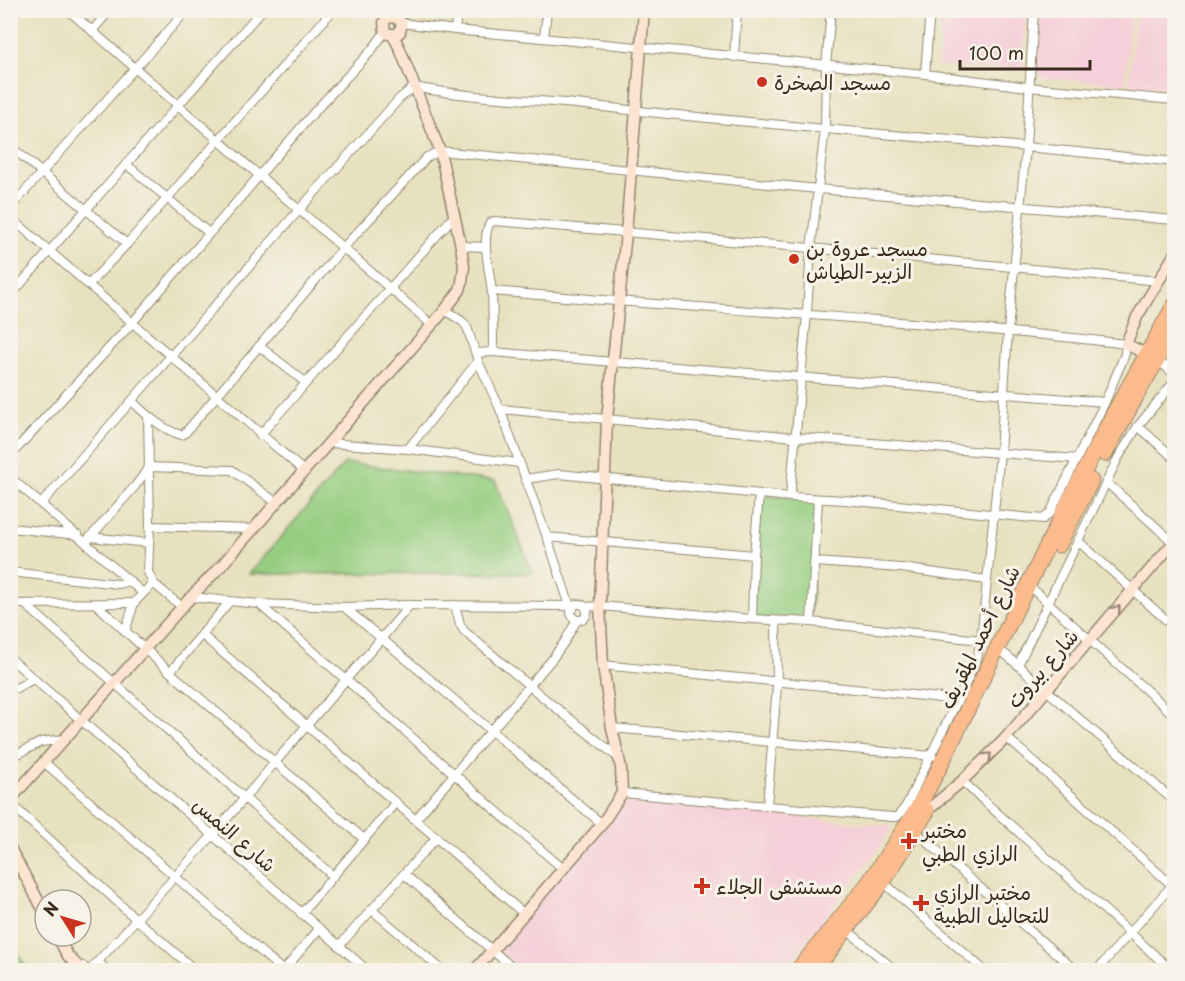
<svg xmlns="http://www.w3.org/2000/svg" width="1185" height="981" viewBox="0 0 1185 981" font-family="'Playpen Sans','Playpen Sans Arabic',sans-serif">
	<style>
		.built { fill: #f5cfd9 }
		.green { fill: #95cd80; stroke: #687c4f; stroke-width: 1.5 }
		.lines { fill: none; stroke-linecap: round; stroke-linejoin: round }
		.street-casing { stroke: #92866f; stroke-width: 10 }
		.secondary-casing { stroke: #92866f; stroke-width: 13 }
		.highway-casing { stroke: #92866f; stroke-width: 17 }
		.street { stroke: #fff; stroke-width: 8 }
		.secondary { stroke: #fde4d1; stroke-width: 10 }
		.highway { stroke: #fbbb8c; stroke-width: 15 }
		.oneway { stroke: #9c8778 }
		.poi-dot { fill: #c8321e; stroke: #f7f3e8; stroke-width: 2 }
		.labels { text-anchor: middle; dominant-baseline: central; stroke-width: 6; stroke-linejoin: round; paint-order: stroke }
		.poi-label { font-size: 20px; fill: #3b2a1e; stroke: #f7f3e8; text-anchor: start }
		.street-label { font-size: 20px; fill: #3b2a1e; stroke: #f7f3e8 }
	</style>
	<rect width="100%" height="100%" fill="#f7f3e8"/>
	<filter id="ink" filterUnits="userSpaceOnUse"><feTurbulence type="fractalNoise" baseFrequency=".0167" numOctaves="2"/><feDisplacementMap in="SourceGraphic" scale="12" xChannelSelector="R" yChannelSelector="G"/><feConvolveMatrix kernelMatrix="1 2 1 2 8 2 1 2 1" color-interpolation-filters="sRGB"/></filter>
	<filter id="wash" filterUnits="userSpaceOnUse"><feTurbulence type="fractalNoise" baseFrequency=".008" numOctaves="4" result="noise"/><feDisplacementMap in="SourceGraphic" scale="24" xChannelSelector="R" yChannelSelector="G"/><feGaussianBlur stdDeviation="1.35" result="paint"/><feColorMatrix in="noise" values="0 0 0 0 0 0 0 0 0 0 0 0 0 0 0 0 0 1.4 0 .05"/><feComposite in="paint" operator="in"/></filter>
	<g filter="url(#wash)">
		<rect width="100%" height="100%" fill="#e8e1c0"/>
		<g class="built">
			<polygon points="942,11 1026,11 1022,70 938,66"/>
			<polygon points="1041,11 1131,11 1125,84 1043,78 1036,73"/>
			<polygon points="1136,11 1174,11 1174,89 1129,85"/>
			<polygon points="624,802 892,826 879,848 784,970 522,970 498,950"/>
		</g>
		<g class="green">
			<polygon points="345,463 495,481 533,573 249,574"/>
			<polygon points="760,495 818,500 810,622 752,619"/>
			<polygon points="11,940 27,970 28,970 11,970"/>
		</g>
	</g>
	<g filter="url(#ink)">
		<g class="lines">
			<defs>
				<g id="street">
					<polyline points="68,10 431,324"/>
					<polyline points="373,10 384,12"/>
					<polyline points="402,23 455,30 925,74 1028,87 1174,100"/>
					<polyline points="455,30 457,10"/>
					<polyline points="92,31 110,10"/>
					<polyline points="544,38 547,10"/>
					<polyline points="734,57 737,10"/>
					<polyline points="925,74 930,10"/>
					<polyline points="10,146 127,244"/>
					<polyline points="126,164 209,233"/>
					<polyline points="10,208 187,10"/>
					<polyline points="10,217 305,472"/>
					<polyline points="461,246 486,247"/>
					<polyline points="89,284 127,244 333,10"/>
					<path d="M 492,291 C 658,306 825,314 990,330 C 1036,334 1081,338 1126,344 L 1125,354 L 1105,402 L 1050,513 L 1043,519 L 845,500 L 790,497 L 559,474 L 525,479"/>
					<polyline points="10,296 262,10"/>
					<polyline points="445,310 463,322 467,327 478,361 500,409 547,537 570,606"/>
					<polyline points="259,346 305,382"/>
					<path d="M 493,352 C 493,332 493,313 492,294 C 491,275 480,239 490,223 L 494,221 L 811,248 L 1159,281"/>
					<polyline points="476,353 493,352 1105,402"/>
					<polyline points="1158,360 1174,374"/>
					<path d="M 132,401 C 145,414 164,431 182,435 L 185,433 L 343,248 L 427,157 L 440,151 L 818,189 L 1174,220"/>
					<polyline points="500,409 795,437 1077,459"/>
					<polyline points="148,416 150,526 148,572 153,583"/>
					<polyline points="1138,426 1174,458"/>
					<polyline points="260,435 455,215"/>
					<polyline points="330,443 408,449 519,463"/>
					<polyline points="408,449 478,361"/>
					<polyline points="10,456 132,323 316,110 371,51 385,32"/>
					<polyline points="10,477 143,593"/>
					<polyline points="1106,482 1174,543"/>
					<polyline points="790,497 807,313 811,248 825,129 826,66 831,10"/>
					<path d="M 41,504 L 299,210 L 400,98 L 414,87 C 470,98 529,99 585,105 C 781,128 978,140 1174,162"/>
					<polyline points="150,526 252,529"/>
					<polyline points="10,528 78,535"/>
					<polyline points="90,537 149,543"/>
					<polyline points="547,537 754,555"/>
					<polyline points="1078,541 1174,627"/>
					<polyline points="86,542 136,485 149,467 232,470 277,503"/>
					<polyline points="815,562 901,568 987,580"/>
					<polyline points="10,572 119,584 130,581"/>
					<polyline points="1035,591 1174,715"/>
					<polyline points="191,597 259,604 344,607 410,605 570,606 573,609"/>
					<polyline points="10,604 134,603"/>
					<polyline points="259,604 562,868"/>
					<circle cx="579" cy="612" r="8"/>
					<polyline points="26,605 333,876"/>
					<polyline points="97,605 170,672 364,839"/>
					<polyline points="455,605 460,624 464,631 550,703 619,758"/>
					<polyline points="344,607 602,824"/>
					<polyline points="585,607 600,606 752,619 811,622 981,640"/>
					<polyline points="752,619 754,555 759,494"/>
					<polyline points="811,622 818,499"/>
					<polyline points="125,632 134,603 153,583 182,607"/>
					<polyline points="202,635 523,913"/>
					<polyline points="1005,654 1174,801"/>
					<polyline points="10,658 367,970"/>
					<path d="M 603,665 C 721,677 840,686 958,700"/>
					<polyline points="1018,665 1118,458 1138,426 1174,382"/>
					<polyline points="170,672 230,601"/>
					<polyline points="10,691 34,679"/>
					<polyline points="612,728 932,756"/>
					<polyline points="1006,737 1174,887"/>
					<polyline points="10,758 41,742 65,739"/>
					<polyline points="45,763 282,970"/>
					<polyline points="962,781 1171,970"/>
					<polyline points="622,793 892,817 897,817 906,806 966,683 977,658 981,640 1000,453 1008,331 1026,147 1034,10"/>
					<polyline points="10,803 137,920 195,970"/>
					<polyline points="767,806 777,686 776,621"/>
					<polyline points="416,819 553,658 565,641 577,620"/>
					<polyline points="916,832 1075,970"/>
					<polyline points="404,874 515,970"/>
					<polyline points="883,882 984,970"/>
					<polyline points="372,910 442,970"/>
					<polyline points="301,914 396,802"/>
					<polyline points="847,930 895,970"/>
					<polyline points="339,946 437,837"/>
					<polyline points="98,962 107,970"/>
					<polyline points="69,970 83,966"/>
					<polyline points="90,970 212,836 410,605"/>
					<polyline points="284,970 319,929"/>
					<polyline points="1097,970 1174,883"/>
				</g>
				<g id="secondary">
					<polyline points="384,10 387,18 384,22 385,32 388,34 397,34 400,32 402,23 395,17 387,18"/>
					<polyline points="1146,354 1126,344 1137,317 1174,255"/>
					<polyline points="10,800 191,597 221,566 445,310 460,290 462,282 464,266 461,246 440,151 400,49 393,35"/>
					<polyline points="929,809 962,781 1003,741 1174,542"/>
					<polyline points="10,848 45,913"/>
					<polyline points="57,936 68,956 82,970"/>
					<polyline points="475,970 602,824 622,793 621,768 612,728 603,665 600,606 607,419 626,233 644,10"/>
				</g>
				<g id="highway">
					<polyline points="1105,454 1140,389 1174,332"/>
					<polyline points="1059,545 1091,481"/>
					<polyline points="798,970 868,884 915,813 938,770 1064,511 1113,415 1174,306"/>
					<polyline points="815,970 883,882 927,811"/>
				</g>
			</defs>
			<use href="#street" class="street-casing"/>
			<use href="#secondary" class="secondary-casing"/>
			<use href="#highway" class="highway-casing"/>
			<use href="#street" class="street"/>
			<use href="#secondary" class="secondary"/>
			<use href="#highway" class="highway"/>
		</g>
		<defs><path id="oneway-chevron" d="M-2-3.5L2.5 0L-2 3.5" fill="none" stroke-width="1.6" stroke-linecap="round" stroke-linejoin="round" transform="scale(1.5)"/></defs>
		<g class="oneway">
			<use href="#oneway-chevron" transform="translate(1117 609) rotate(-50)"/>
			<use href="#oneway-chevron" transform="translate(988 756) rotate(-45)"/>
		</g>
	</g>
	<g class="poi-dot">
		<circle cx="762" cy="82" r="6"/>
		<circle cx="794" cy="259" r="6"/>
		<path d="M906 832h6v6h6v6h-6v6h-6v-6h-6v-6h6z"/>
		<path d="M699 877h6v6h6v6h-6v6h-6v-6h-6v-6h6z"/>
		<path d="M918 894h6v6h6v6h-6v6h-6v-6h-6v-6h6z"/>
	</g>
	<g class="labels">
		<g class="poi-label">
			<text x="774" y="82">مسجد الصخرة</text>
			<text x="806" y="248">مسجد عروة بن<tspan x="806" dy="23">الزبير-الطياش</tspan></text>
			<text x="922" y="830">مختبر<tspan x="922" dy="23">الرازي الطبي</tspan></text>
			<text x="716" y="886">مستشفى الجلاء</text>
			<text x="934" y="892">مختبر الرازي<tspan x="934" dy="23">للتحاليل الطبية</tspan></text>
		</g>
		<g class="street-label">
			<text transform="translate(979 637) rotate(-64)">شارع أحمد المقريف</text>
			<text transform="translate(1042 668) rotate(-49)">شارع بيروت</text>
			<text transform="translate(235 834) rotate(41)">شارع النمس</text>
		</g>
	</g>
	<rect width="1185" height="981" fill="none" stroke="#f7f3e8" stroke-width="36"/>
	<g transform="translate(63 918) rotate(307)"><circle r="28" fill="#f7f3e8" stroke="#aca397" stroke-width="1.5"/>
	<path d="M0-4.5L10 22L0 15L-10 22Z" fill="#c8321e"/>
	<text y="-9" font-size="16" font-weight="bold" text-anchor="middle" fill="#3b2a1e">N</text>
	</g>
	<path d="M960 60v9h130v-9" fill="none" stroke="#3b2a1e" stroke-width="3"/>
	<text x="969" y="60" font-size="18" fill="#3b2a1e" stroke="#f7f3e8" stroke-width="4.5" paint-order="stroke">100 m</text>
</svg>
